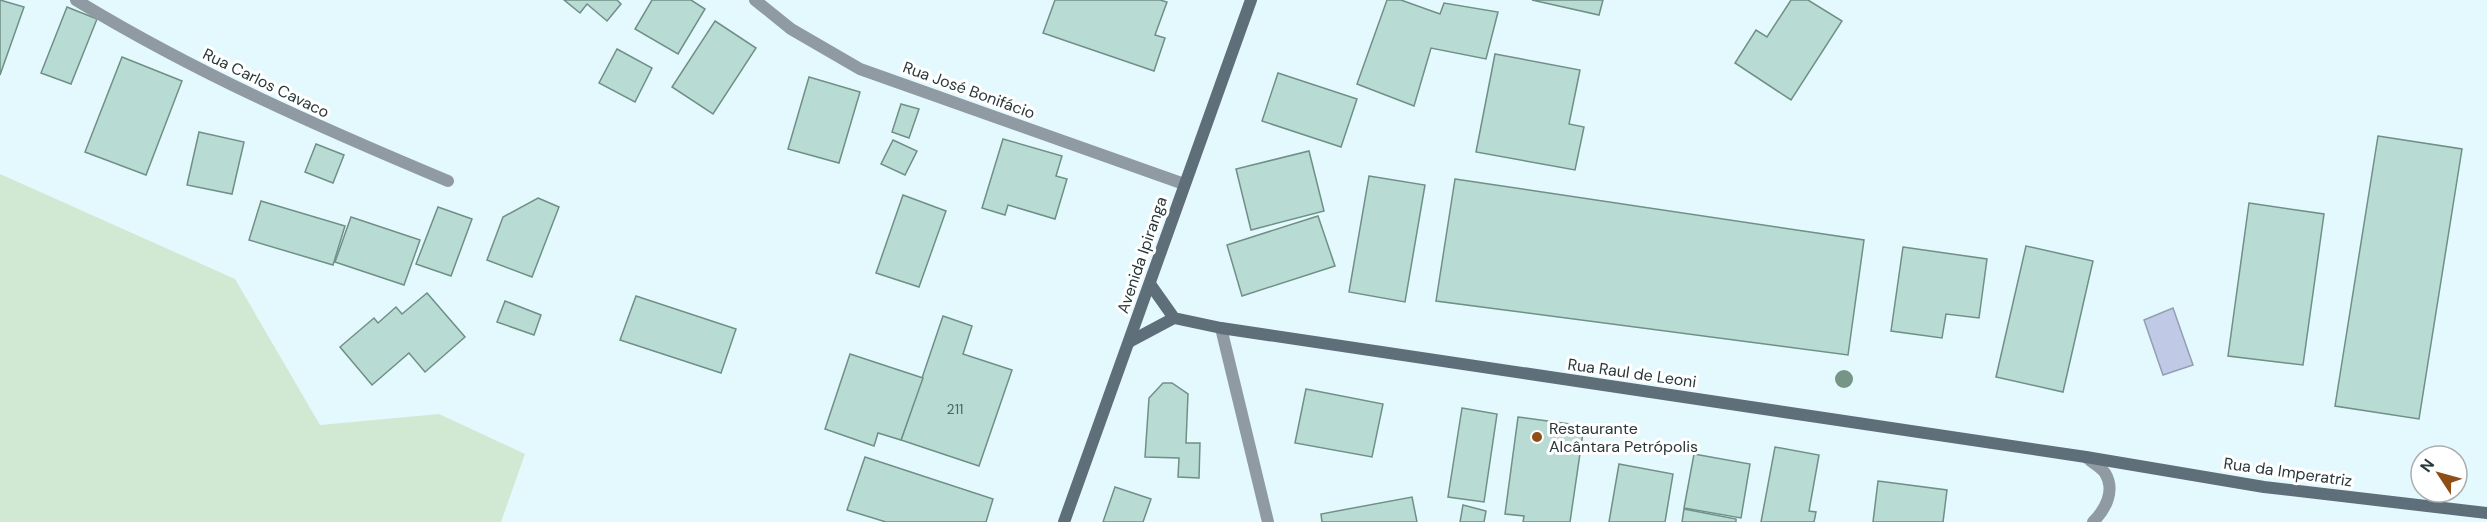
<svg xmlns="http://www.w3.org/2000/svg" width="2487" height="522" viewBox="0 0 2487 522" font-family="'DM Sans',sans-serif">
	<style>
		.green { fill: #d1e9d3 }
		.water { fill: #c0cae6; stroke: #939eb2; stroke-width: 1.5 }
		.building { fill: #b8dcd3; stroke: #6f8f87; stroke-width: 1.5 }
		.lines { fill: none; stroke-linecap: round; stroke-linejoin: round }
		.street { stroke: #8f9aa2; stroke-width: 12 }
		.secondary { stroke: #5f6f7a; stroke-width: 12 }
		.tree { fill: #779586 }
		.poi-dot { fill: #8e4e18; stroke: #fff; stroke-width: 2 }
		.labels { text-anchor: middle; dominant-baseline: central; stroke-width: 6; stroke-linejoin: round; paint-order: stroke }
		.number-label { font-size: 14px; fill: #4d6160 }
		.street-label { font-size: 16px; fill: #29383a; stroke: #fff }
		.poi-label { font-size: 16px; fill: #29383a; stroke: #fff; text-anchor: start }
	</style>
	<rect width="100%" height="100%" fill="#e4f9fd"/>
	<polygon class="green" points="0,174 235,279 320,425 439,414 525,454 501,522 0,522"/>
	<polygon class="water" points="2173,308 2193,365 2163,375 2144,320"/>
	<g class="building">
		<polygon points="0,0 24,7 0,75"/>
		<polygon points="564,0 617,0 621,4 607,21 587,4 580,13"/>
		<polygon points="652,0 691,0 705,9 678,54 635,29"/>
		<polygon points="1055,0 1160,0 1167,2 1155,35 1165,38 1154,71 1043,33"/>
		<polygon points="1387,0 1401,0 1440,14 1444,3 1498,12 1486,59 1431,48 1414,106 1357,84"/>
		<polygon points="1532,0 1603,0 1599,15"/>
		<polygon points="1791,0 1808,0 1842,21 1791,100 1735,63 1756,30 1767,37"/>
		<polygon points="67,7 97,19 71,84 41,73"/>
		<polygon points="715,21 756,48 713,114 672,87"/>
		<polygon points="617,49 652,68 635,102 599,83"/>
		<polygon points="1495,54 1580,70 1569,124 1584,127 1575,170 1476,152"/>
		<polygon points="122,57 182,81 146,175 85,152"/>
		<polygon points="1278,73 1357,99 1341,147 1262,121"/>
		<polygon points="809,77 860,92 839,163 788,149"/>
		<polygon points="901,104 919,109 909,138 892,132"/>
		<polygon points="199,132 244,142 232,194 187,185"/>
		<polygon points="2378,136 2462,149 2419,419 2335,406"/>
		<polygon points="1003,139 1062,156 1056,176 1067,179 1055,219 1008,205 1005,215 982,208"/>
		<polygon points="893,140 917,151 905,175 881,164"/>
		<polygon points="316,144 344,155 333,183 305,172"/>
		<polygon points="1309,151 1324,211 1251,230 1236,169"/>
		<polygon points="1369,176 1425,185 1405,302 1349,292"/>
		<polygon points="1455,179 1864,240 1848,355 1436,301"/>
		<polygon points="903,195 946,211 919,287 876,273"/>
		<polygon points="538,198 559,207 532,277 487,260 503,217"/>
		<polygon points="261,201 345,226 333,265 249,240"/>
		<polygon points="2249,203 2324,214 2303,365 2228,356"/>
		<polygon points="438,207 472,219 451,276 416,264"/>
		<polygon points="1318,216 1335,266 1242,296 1227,245"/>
		<polygon points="351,217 420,240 404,285 335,262"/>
		<polygon points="2026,246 2093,261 2063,392 1996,377"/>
		<polygon points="1903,247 1987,259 1979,318 1946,314 1942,338 1891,331"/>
		<polygon points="427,293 465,337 425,372 409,353 372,385 340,347 374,318 378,323 396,307 402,314"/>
		<polygon points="636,296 736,329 721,373 620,340"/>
		<polygon points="505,301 541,315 534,335 497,322"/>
		<polygon points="943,316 972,326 963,354 1012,370 979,466 901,440"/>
		<polygon points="850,354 923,378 901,440 878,433 874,446 825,429"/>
		<polygon points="1163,383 1172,383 1188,394 1186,443 1200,443 1199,478 1178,477 1179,458 1145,457 1149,398"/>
		<polygon points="1306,389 1383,404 1372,457 1295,443"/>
		<polygon points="1462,408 1497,414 1484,502 1448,497"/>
		<polygon points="1518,417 1584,426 1570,522 1523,522 1524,516 1505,514"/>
		<polygon points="1775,447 1819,455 1809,511 1816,512 1814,522 1761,522"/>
		<polygon points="1694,454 1750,464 1741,518 1684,508"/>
		<polygon points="865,457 993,499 986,522 886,522 847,510"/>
		<polygon points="1619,464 1673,474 1665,522 1609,522"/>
		<polygon points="1878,481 1947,490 1943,522 1873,522"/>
		<polygon points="1115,487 1151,499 1143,522 1103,522"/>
		<polygon points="1412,497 1417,522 1322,522 1321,514"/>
		<polygon points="1463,505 1486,511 1484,522 1460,522"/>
		<polygon points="1684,509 1736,519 1736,522 1682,522"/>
	</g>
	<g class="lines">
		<g class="street">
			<path d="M 76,0 C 196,73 319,127 448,181"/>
			<polyline points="755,0 791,29 860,69 1184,184"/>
			<polyline points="1221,328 1268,522"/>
			<path d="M 2086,457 C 2091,462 2101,467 2105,473 C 2116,491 2105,510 2093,522"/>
		</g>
		<g class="secondary">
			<polyline points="1150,284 1174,318 1221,328 2086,457 2264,487 2487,513"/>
			<polyline points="1129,342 1174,318"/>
			<polyline points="1064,522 1251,0"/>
		</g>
	</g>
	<circle class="tree" cx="1844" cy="379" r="9"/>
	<circle class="poi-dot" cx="1537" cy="437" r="6"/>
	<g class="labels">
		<g class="number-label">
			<text x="955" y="409">211</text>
		</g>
		<g class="street-label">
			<text transform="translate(266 83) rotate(26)">Rua Carlos Cavaco</text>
			<text transform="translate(969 90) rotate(20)">Rua José Bonifácio</text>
			<text transform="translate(1142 255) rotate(-71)">Avenida Ipiranga</text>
			<text transform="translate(1632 373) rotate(8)">Rua Raul de Leoni</text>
			<text transform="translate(2288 472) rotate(8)">Rua da Imperatriz</text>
		</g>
		<g class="poi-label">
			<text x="1549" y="428">Restaurante<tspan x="1549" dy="18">Alcântara Petrópolis</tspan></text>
		</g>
	</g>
	<g transform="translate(2439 474) rotate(306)"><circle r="28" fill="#ffffff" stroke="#a9afb0" stroke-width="1.5"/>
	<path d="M0-4.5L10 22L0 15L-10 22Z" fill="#8e4e18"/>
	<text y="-9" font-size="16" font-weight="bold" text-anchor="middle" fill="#29383a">N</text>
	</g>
</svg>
